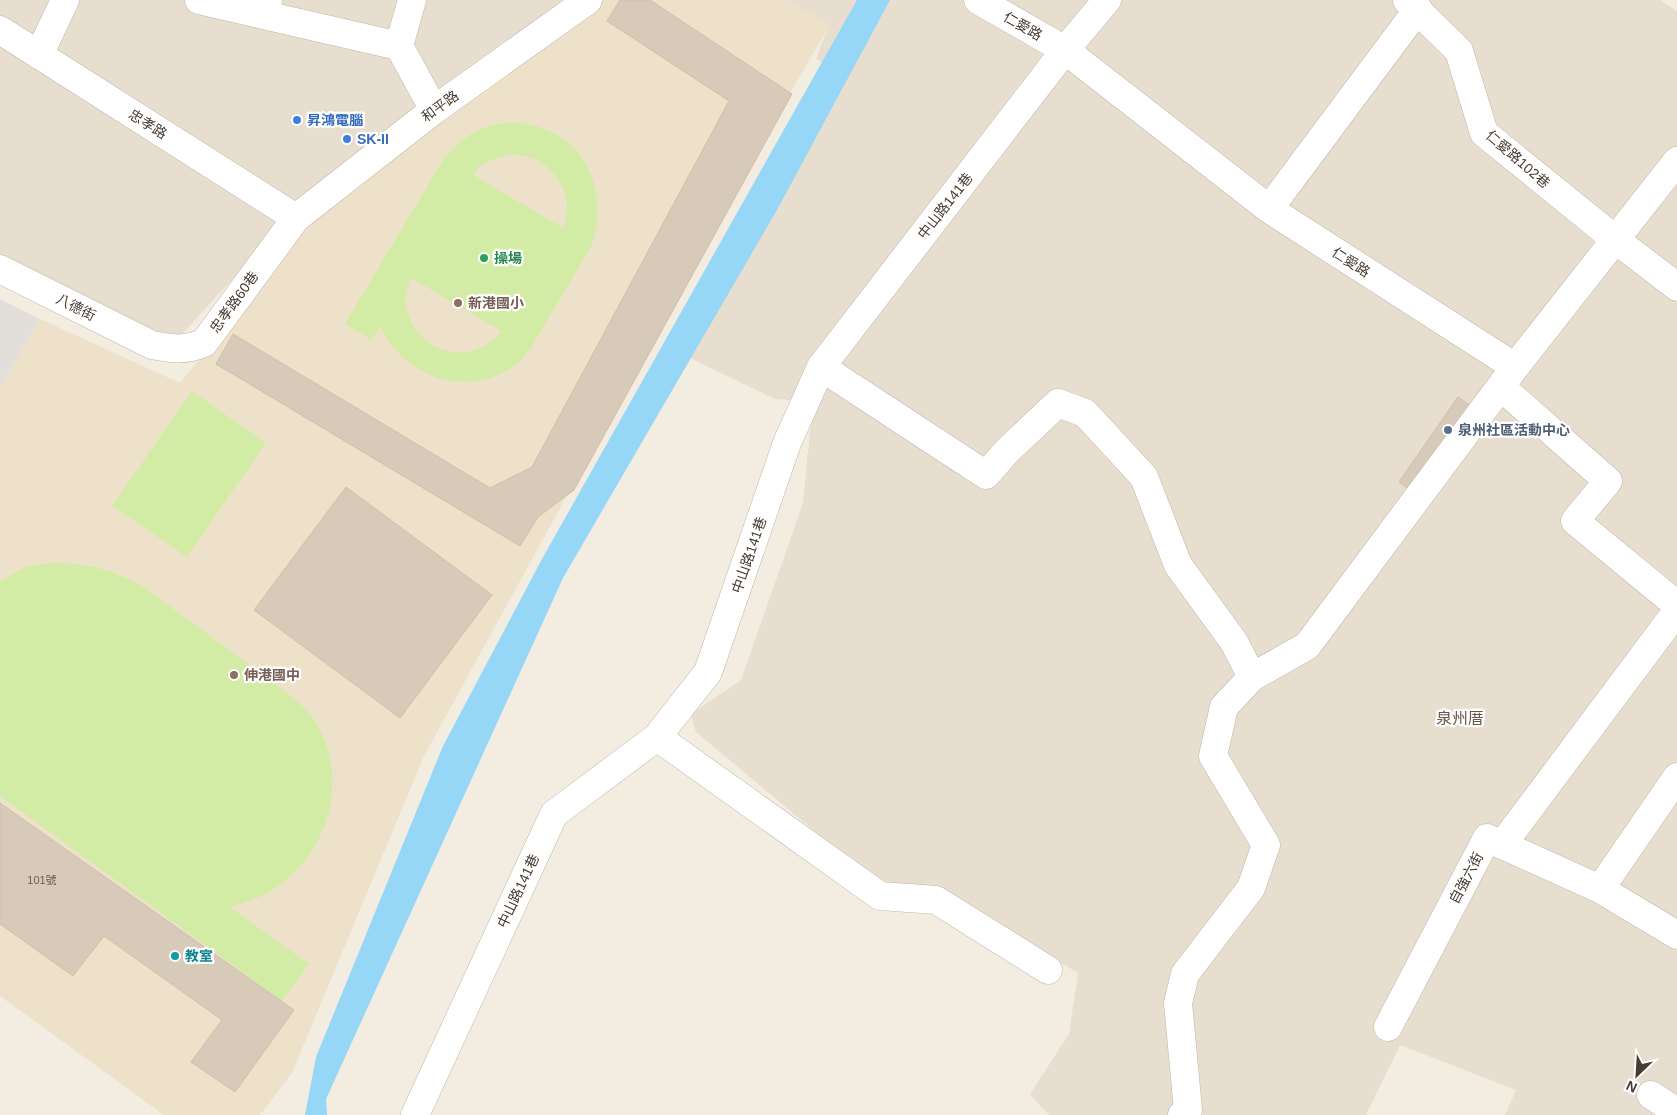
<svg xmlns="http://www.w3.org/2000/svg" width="1677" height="1115" font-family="Arial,'Noto Sans TC',sans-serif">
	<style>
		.residential { fill: #e7decf }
		.education { fill: #eee1ca }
		.green { fill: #d2eca5; fill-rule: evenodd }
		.parking { fill: #e2dfdb }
		.water { fill: #96d7f7 }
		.building { fill: #d8cab9; stroke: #d1bea8 }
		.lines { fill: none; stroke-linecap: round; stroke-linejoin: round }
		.minor-casing { stroke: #c2b6a6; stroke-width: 29 }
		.minor { stroke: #fff; stroke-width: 28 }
		.shop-dot { fill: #3f7fe0; stroke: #fff; stroke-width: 2 }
		.leisure-dot { fill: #2e9e5b; stroke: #fff; stroke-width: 2 }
		.education-dot { fill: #8d6e63; stroke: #fff; stroke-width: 2 }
		.service-dot { fill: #5c6f8a; stroke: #fff; stroke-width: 2 }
		.culture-dot { fill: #0f9aa8; stroke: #fff; stroke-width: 2 }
		.labels { text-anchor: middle; stroke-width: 4.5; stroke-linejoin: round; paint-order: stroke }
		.number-label { font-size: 11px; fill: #6a6054 }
		.street-label { font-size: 14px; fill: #453c32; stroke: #fff }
		.shop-label { font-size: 14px; font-weight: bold; fill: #366cbe; stroke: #fff; text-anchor: start }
		.leisure-label { font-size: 14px; font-weight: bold; fill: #27864d; stroke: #fff; text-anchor: start }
		.education-label { font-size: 14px; font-weight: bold; fill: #785e54; stroke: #fff; text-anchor: start }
		.service-label { font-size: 14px; font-weight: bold; fill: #4e5e75; stroke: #fff; text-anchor: start }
		.culture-label { font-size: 14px; font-weight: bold; fill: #0d838f; stroke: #fff; text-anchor: start }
		.quarter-label { font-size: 16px; fill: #685948; stroke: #fff }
	</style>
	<rect width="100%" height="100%" fill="#f3ece1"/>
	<path class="residential" d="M 0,0 L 565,0 L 247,263 L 173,344 L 0,257 Z
		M 787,0 L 1661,0 L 1677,11 L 1677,1115 L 1505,1115 L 1516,1090 L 1400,1045 L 1366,1115 L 1049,1115 L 1030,1094 L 1069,1034 L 1078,973 L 951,898 L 874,881 L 696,732 L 691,714 L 741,680 L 803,503 L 813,402 L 775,399 L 690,358 L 847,76 L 816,59 L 829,25 Z"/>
	<path class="education" d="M 603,0 L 787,0 L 830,25 L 757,149 L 424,756 L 292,1073 L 260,1115 L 164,1115 L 0,996 L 0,387 L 40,319 L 180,383 L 309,223 Z"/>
	<path class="green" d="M 512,122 C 522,123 532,124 542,128 C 592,145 607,198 592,245 L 531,348 C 524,357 516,366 506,371 C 458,398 403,373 380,327 L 371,340 L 345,324 L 444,158 C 464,135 481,125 512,122 ZM 509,155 C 521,155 532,156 542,163 C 562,177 574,205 563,228 L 473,175 C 481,162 495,158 509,155 ZM 411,278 L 501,331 C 463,382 385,334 411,278 Z
		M 192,391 L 266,443 L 187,557 L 112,506 Z
		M 49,563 C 87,563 107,568 141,585 L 286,692 C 295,700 306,708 313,719 C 353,775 328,859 269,892 C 257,899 244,902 230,907 L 309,964 L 282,1001 L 0,796 L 0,581 L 26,567 Z"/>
	<path class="parking" d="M 0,299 L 40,319 L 0,387 Z"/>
	<path class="water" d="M 857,0 L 890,0 L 777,210 L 563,578 L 326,1099 L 327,1115 L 305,1115 L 316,1057 L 443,746 L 542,559 Z"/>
	<path class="building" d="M 620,0 L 650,0 L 792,94 L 574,490 L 538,517 L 520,546 L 216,364 L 233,334 L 490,488 L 532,467 L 729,101 L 607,21 Z
		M 1458,397 L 1477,410 L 1417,495 L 1399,482 Z
		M 346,487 L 492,595 L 400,718 L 254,610 Z
		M 0,803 L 294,1010 L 235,1092 L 191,1062 L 222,1020 L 104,936 L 73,976 L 0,924 Z"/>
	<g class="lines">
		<defs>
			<path id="minor" d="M 199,0 L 264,15 L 268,0
				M 978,0 L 1065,50 L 1269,209 L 1515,367 L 1677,161
				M 1407,0 L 1459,51 L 1484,133 L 1616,240 L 1677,287
				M 264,15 L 399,46 L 434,110
				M 0,30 L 296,218
				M 399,46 L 412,0
				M 39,55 L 65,0
				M 1269,209 L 1418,9
				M 0,269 L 152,345 C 174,349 182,351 204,343 L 296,218 L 434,110 L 588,0
				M 821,367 L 986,475 L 1008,450 L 1058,403 L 1085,413 L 1144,477 L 1178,565 L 1234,642 L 1252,677
				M 1501,387 L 1608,481 L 1575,521 L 1677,605
				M 657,737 L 880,896 L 936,900 L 1048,970
				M 1502,845 L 1677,611
				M 1600,889 L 1677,777
				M 1388,1027 L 1487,838 L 1600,889 L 1677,935
				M 1651,1095 L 1677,1112
				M 415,1115 L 554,814 L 657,737 L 708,672 L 787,443 L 821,367 L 1065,50 L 1107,0
				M 1182,1115 L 1188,1110 L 1178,1003 L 1185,974 L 1251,888 L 1266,845 L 1213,756 L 1224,707 L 1252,677 L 1307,646 L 1515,367"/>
		</defs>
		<use href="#minor" class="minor-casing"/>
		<use href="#minor" class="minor"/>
	</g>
	<g class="shop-dot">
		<circle cx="297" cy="120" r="5"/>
		<circle cx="347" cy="139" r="5"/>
	</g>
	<circle class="leisure-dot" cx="484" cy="258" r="5"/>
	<g class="education-dot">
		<circle cx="458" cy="303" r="5"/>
		<circle cx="234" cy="675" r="5"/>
	</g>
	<circle class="service-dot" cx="1448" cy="430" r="5"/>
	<circle class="culture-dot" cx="175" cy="956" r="5"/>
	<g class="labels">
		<g class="number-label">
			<text x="42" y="884">101號</text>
		</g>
		<g class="street-label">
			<text transform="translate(1023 26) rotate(30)" y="5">仁愛路</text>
			<text transform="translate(440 106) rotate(-36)" y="5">和平路</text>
			<text transform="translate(148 124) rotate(32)" y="5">忠孝路</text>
			<text transform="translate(1518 159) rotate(41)" y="5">仁愛路102巷</text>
			<text transform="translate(945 206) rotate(-52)" y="5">中山路141巷</text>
			<text transform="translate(1351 262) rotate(33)" y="5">仁愛路</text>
			<text transform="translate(234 302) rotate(-54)" y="5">忠孝路60巷</text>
			<text transform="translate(76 307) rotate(27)" y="5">八德街</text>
			<text transform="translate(749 555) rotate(-71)" y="5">中山路141巷</text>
			<text transform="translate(1466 878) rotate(-62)" y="5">自強六街</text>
			<text transform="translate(518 891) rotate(-65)" y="5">中山路141巷</text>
		</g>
		<g class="shop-label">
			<text x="307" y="125">昇鴻電腦</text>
			<text x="357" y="144">SK-II</text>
		</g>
		<g class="leisure-label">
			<text x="494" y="263">操場</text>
		</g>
		<g class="education-label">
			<text x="468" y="308">新港國小</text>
			<text x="244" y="680">伸港國中</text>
		</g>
		<g class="service-label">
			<text x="1458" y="435">泉州社區活動中心</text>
		</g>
		<g class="culture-label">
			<text x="185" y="961">教室</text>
		</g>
		<g class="quarter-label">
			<text x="1460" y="724">泉州厝</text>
		</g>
	</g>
	<g transform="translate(1637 1075) rotate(205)" stroke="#ffffff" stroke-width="4" paint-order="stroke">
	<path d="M0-4L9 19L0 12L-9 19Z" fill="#453c32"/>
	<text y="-8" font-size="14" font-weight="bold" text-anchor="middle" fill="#453c32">N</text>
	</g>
</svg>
